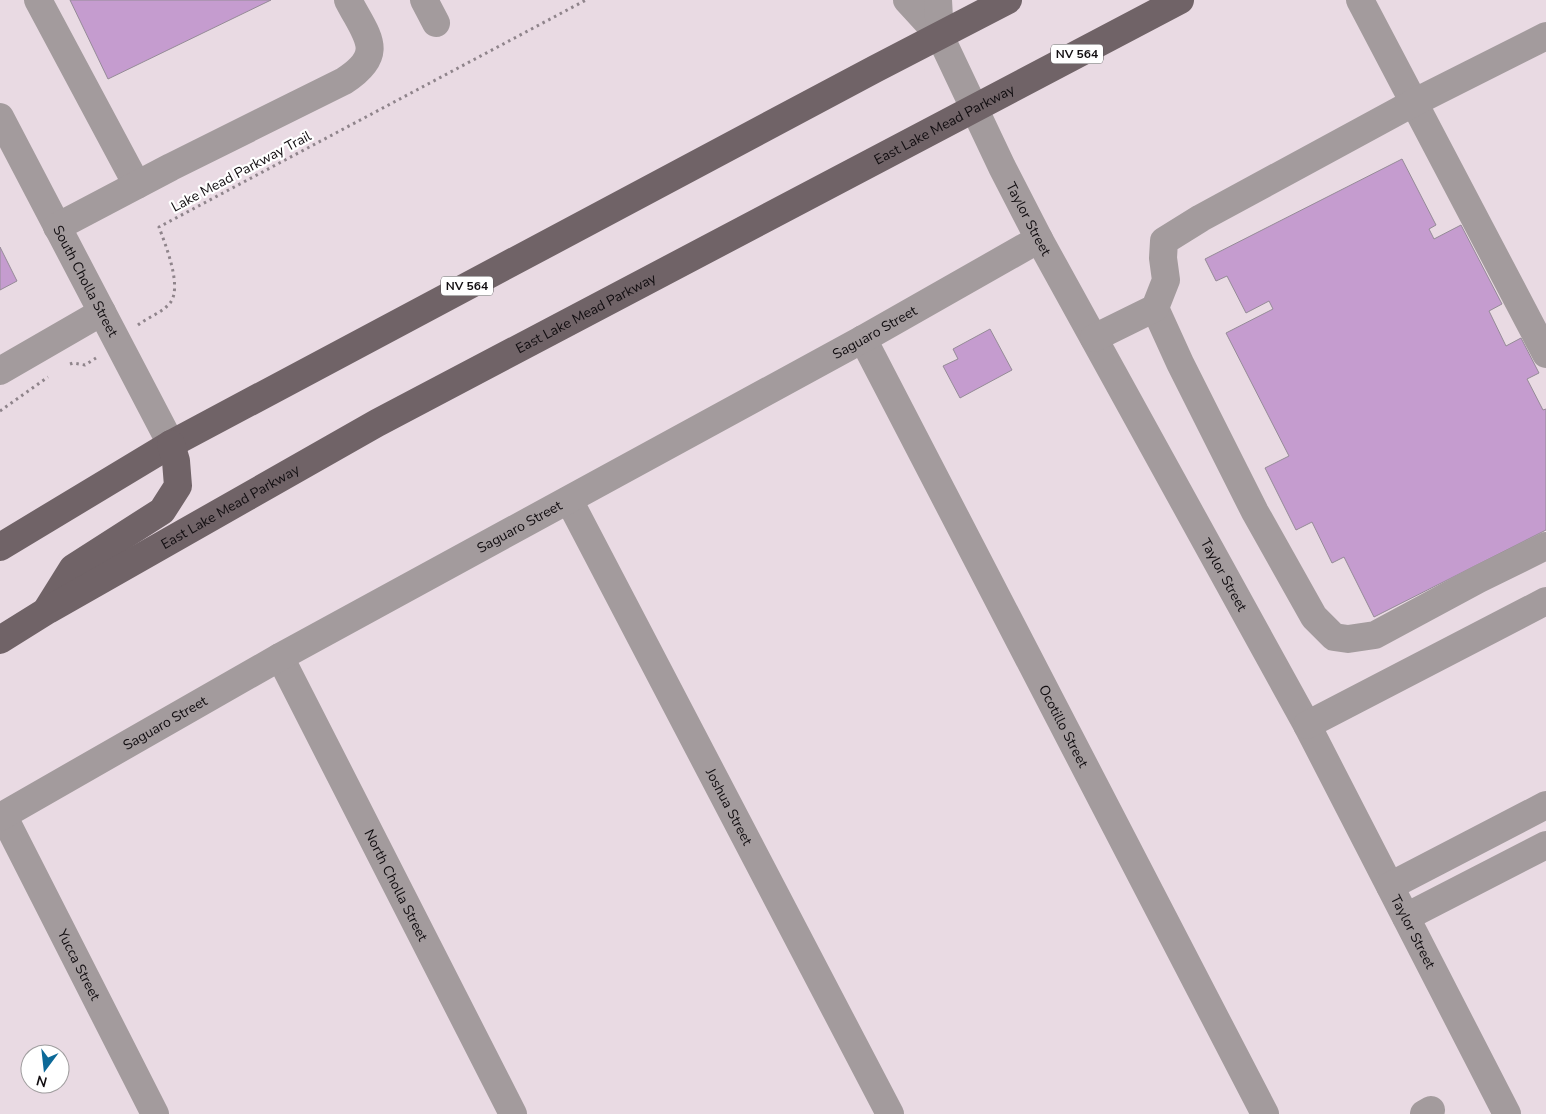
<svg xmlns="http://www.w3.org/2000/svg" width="1546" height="1114" font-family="'Nunito Sans',sans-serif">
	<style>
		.building { fill: #c59ccf; stroke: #958b97 }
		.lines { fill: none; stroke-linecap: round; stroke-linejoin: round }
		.path { stroke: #8f848b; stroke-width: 3; stroke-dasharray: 2.5 4; stroke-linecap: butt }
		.minor { stroke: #a39b9d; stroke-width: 28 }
		.major { stroke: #706367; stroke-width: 28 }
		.labels { text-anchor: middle; stroke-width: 4.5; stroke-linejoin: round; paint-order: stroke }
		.shield { fill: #fff; stroke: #585658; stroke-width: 1 }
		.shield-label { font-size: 12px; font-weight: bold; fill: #110d10 }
		.street-label { font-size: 14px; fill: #110d10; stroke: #fff }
	</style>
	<rect width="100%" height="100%" fill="#e9dae3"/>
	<path class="building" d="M 70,0 L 271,0 L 108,79 Z
		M 1402,159 L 1436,225 L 1429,229 L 1434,239 L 1461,225 L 1502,304 L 1489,311 L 1506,346 L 1521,338 L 1539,373 L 1527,379 L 1543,410 L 1546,409 L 1546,530 L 1374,617 L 1344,557 L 1332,563 L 1312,522 L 1296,530 L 1265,468 L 1289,456 L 1226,333 L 1273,309 L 1269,301 L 1246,313 L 1227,276 L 1216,281 L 1205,259 Z
		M 0,247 L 17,281 L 0,290 Z
		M 990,329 L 1012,370 L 960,398 L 943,366 L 958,359 L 953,349 Z"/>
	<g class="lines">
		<path class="path" d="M 138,325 C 148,317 162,313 170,303 C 183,287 165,244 159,227 L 586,0
			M 70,364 L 73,363 L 85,365 L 96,358
			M 0,411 L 48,377"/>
		<g class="minor">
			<path d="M 38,0 L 137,185"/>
			<path d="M 424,0 L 436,23"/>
			<path id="s1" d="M 907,0 L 940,36 L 1002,167 L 1039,239 L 1307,725 L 1507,1114"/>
			<path d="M 938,0 L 940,36"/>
			<path d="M 1360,0 L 1546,354"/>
			<path id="s2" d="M 0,117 L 171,444"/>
			<path d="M 57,227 L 171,167 L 344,81 C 387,53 367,37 348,0"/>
			<path d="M 1155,308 L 1180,363 L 1255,512 L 1314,617 L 1334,637 L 1348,639 L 1375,635 L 1479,579 L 1546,546"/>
			<path d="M 1094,338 L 1155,308 L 1166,280 L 1163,258 L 1164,241 L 1201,218 L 1413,103 L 1546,36"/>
			<path id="s3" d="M 863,339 L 1265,1114"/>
			<path d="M 0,371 L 102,312"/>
			<path id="s4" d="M 569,500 L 890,1114"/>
			<path id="s5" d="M 280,657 L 513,1114"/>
			<path d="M 1307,725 L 1546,601"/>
			<path id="s6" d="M 3,815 L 155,1114"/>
			<path id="s7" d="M 0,817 L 280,657 L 863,339 L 1039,239"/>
			<path d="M 1390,886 L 1546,805"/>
			<path d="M 1406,917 L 1546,845"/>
			<path d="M 1424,1114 L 1431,1110"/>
		</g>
		<g class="major">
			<path d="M 0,547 L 171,444 L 875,69 L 1008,0"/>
			<path d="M 48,608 L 73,568 L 162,511 L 178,486 L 176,461 L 171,444"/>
			<path id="s8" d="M 0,640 L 48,610 L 377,423 L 1180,0"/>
		</g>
	</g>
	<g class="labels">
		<g class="shield">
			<rect x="1051" y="44.5" width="52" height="19" rx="4"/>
			<rect x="441" y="276.5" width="52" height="19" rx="4"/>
		</g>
		<g class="shield-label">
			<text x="1077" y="58">NV 564</text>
			<text x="467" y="290">NV 564</text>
		</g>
		<g class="street-label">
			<text dy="5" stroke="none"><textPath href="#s8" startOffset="1076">East Lake Mead Parkway</textPath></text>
			<text transform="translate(241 171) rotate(-28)" y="5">Lake Mead Parkway Trail</text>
			<text dy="5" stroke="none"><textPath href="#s1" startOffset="252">Taylor Street</textPath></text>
			<text dy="5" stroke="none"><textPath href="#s2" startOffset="185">South Cholla Street</textPath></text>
			<text dy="5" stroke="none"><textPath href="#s8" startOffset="671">East Lake Mead Parkway</textPath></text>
			<text dy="5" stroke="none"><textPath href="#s7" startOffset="1000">Saguaro Street</textPath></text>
			<text dy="5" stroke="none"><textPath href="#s8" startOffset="266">East Lake Mead Parkway</textPath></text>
			<text dy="5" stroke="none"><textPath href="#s7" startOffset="595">Saguaro Street</textPath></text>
			<text dy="5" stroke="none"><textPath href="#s1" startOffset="658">Taylor Street</textPath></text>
			<text dy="5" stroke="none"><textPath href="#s7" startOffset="190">Saguaro Street</textPath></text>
			<text dy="5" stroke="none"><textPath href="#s3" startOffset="436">Ocotillo Street</textPath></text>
			<text dy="5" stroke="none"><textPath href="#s4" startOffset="346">Joshua Street</textPath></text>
			<text dy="5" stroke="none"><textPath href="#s5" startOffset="256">North Cholla Street</textPath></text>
			<text dy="5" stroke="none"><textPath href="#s1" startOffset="1062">Taylor Street</textPath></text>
			<text dy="5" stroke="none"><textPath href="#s6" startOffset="168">Yucca Street</textPath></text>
		</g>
	</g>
	<g transform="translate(45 1069) rotate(195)"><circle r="24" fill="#ffffff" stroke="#a09e9f"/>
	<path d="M0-4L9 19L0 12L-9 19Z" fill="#0c6998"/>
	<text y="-8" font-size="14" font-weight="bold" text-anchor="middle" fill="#110d10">N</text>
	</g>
</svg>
